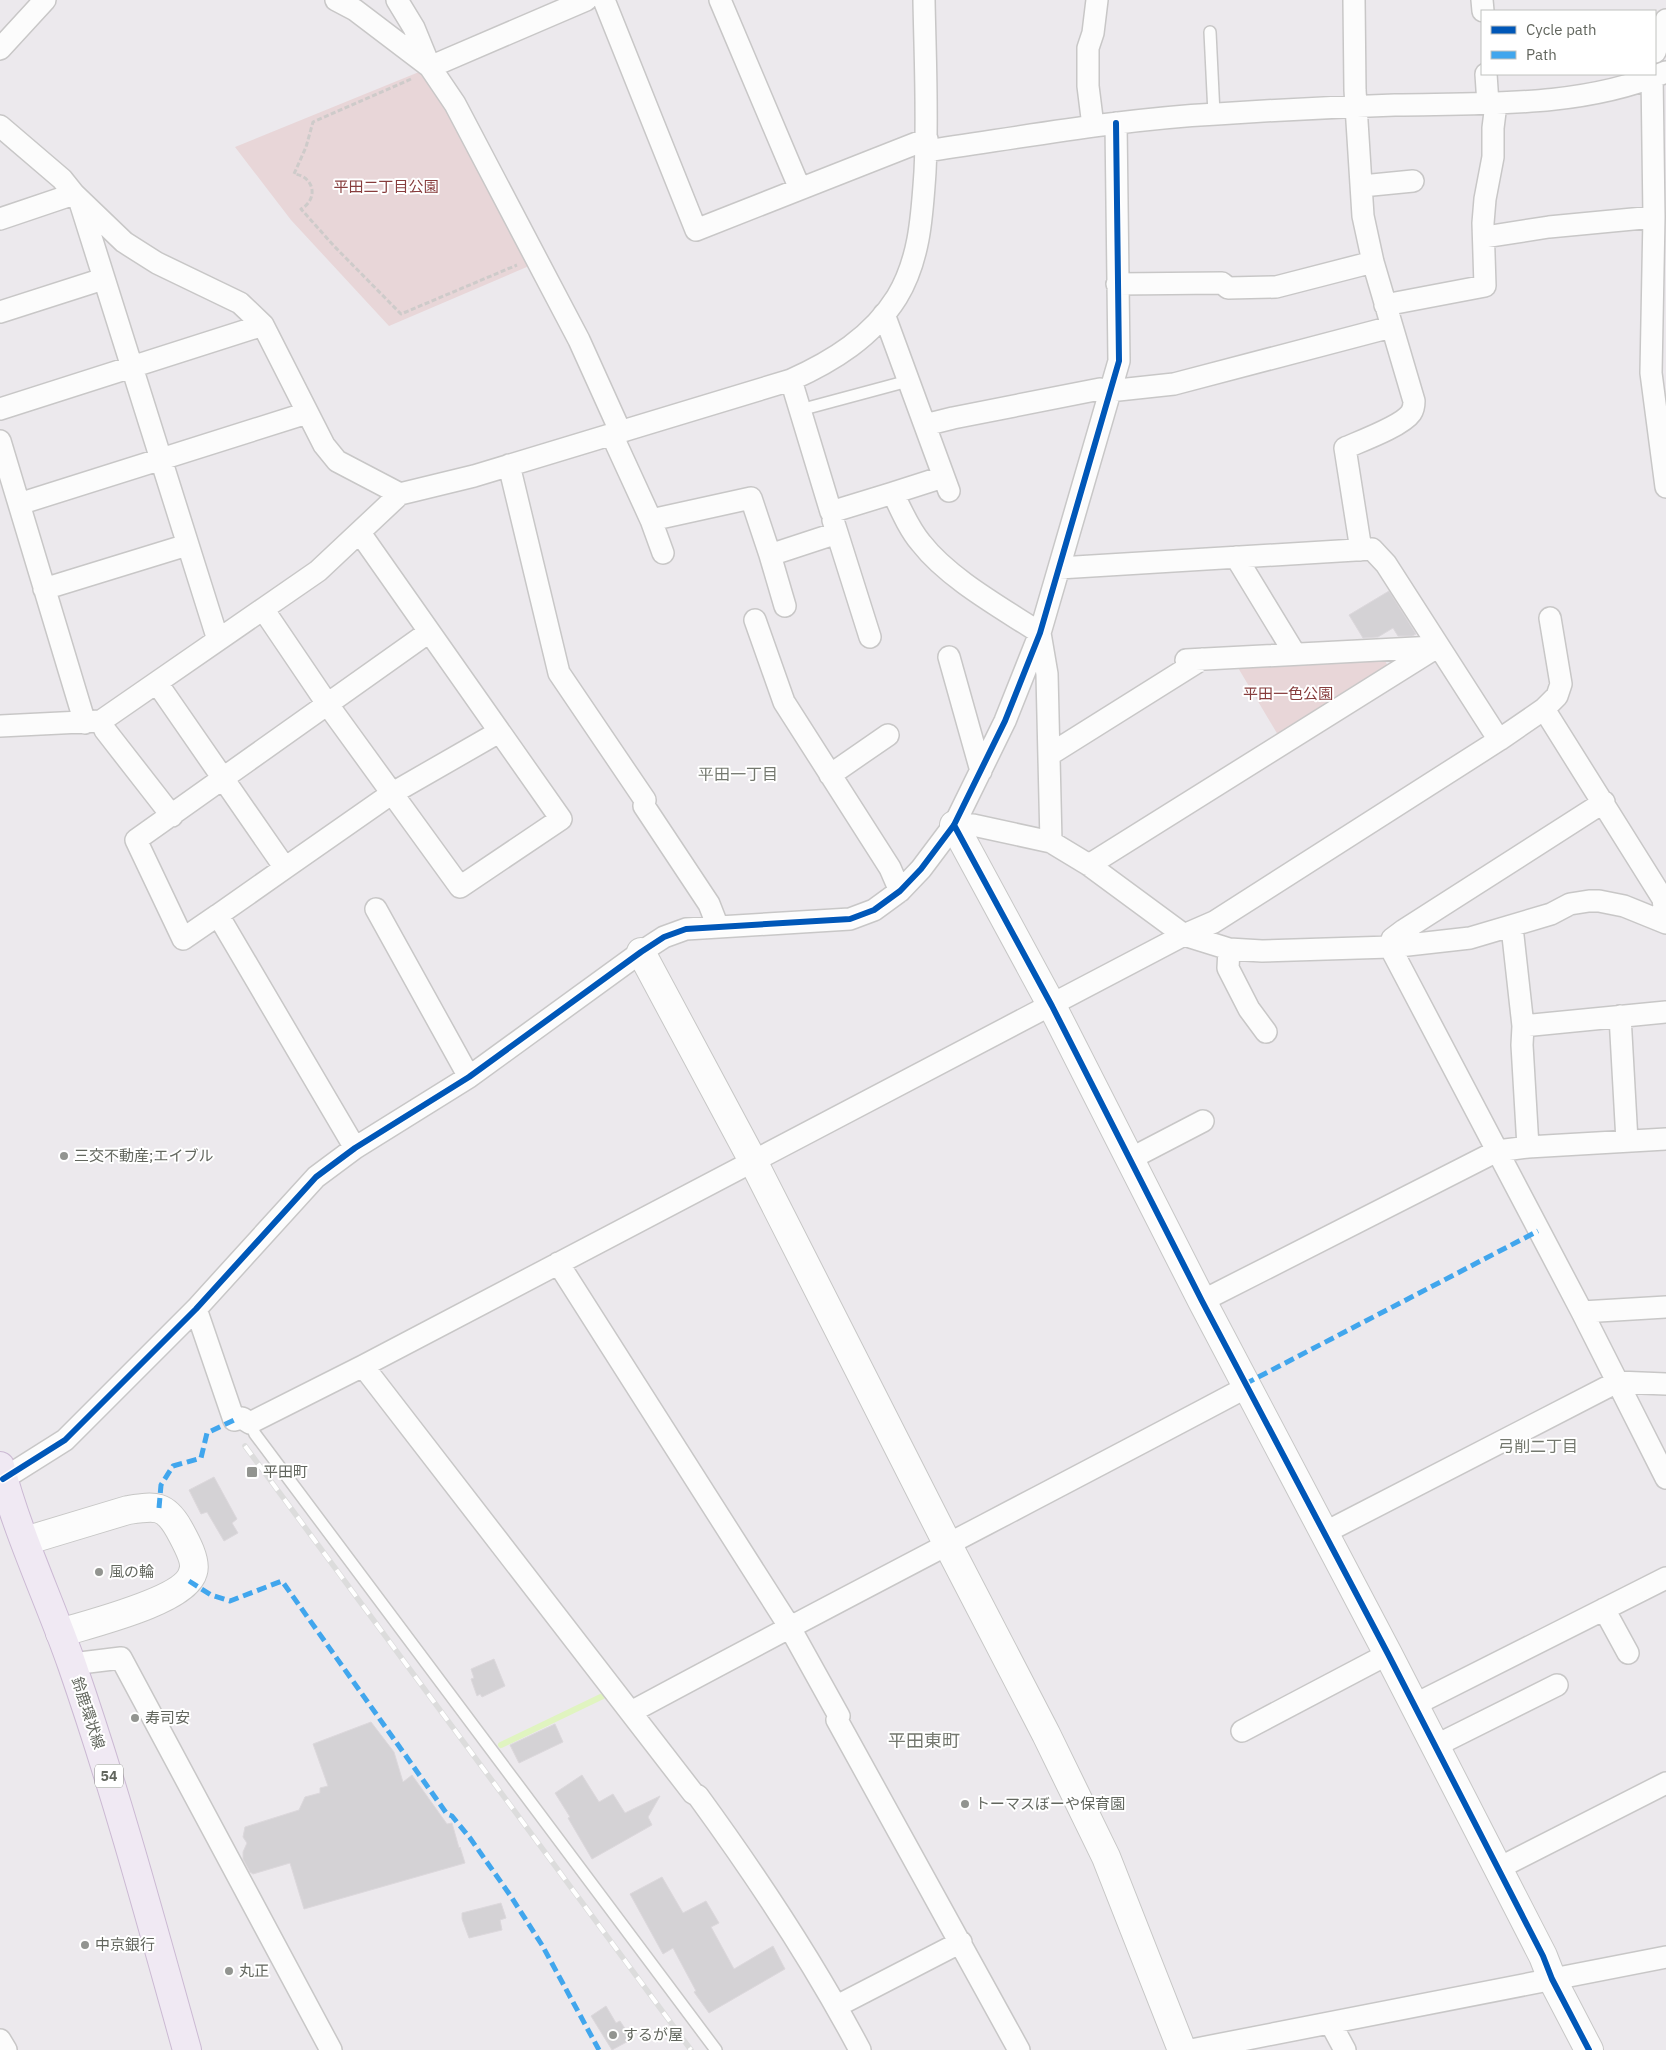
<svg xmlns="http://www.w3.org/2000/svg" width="1666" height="2050" font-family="'IBM Plex Sans','Noto Sans JP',sans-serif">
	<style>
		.green { fill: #e8d6d8 }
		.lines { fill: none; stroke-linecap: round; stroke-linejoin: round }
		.stream { stroke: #e0f4c0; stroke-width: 6 }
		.building { fill: #d4d2d5; stroke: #dcd8dc }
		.lane-casing { stroke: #c8c7c7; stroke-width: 14 }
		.street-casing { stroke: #c8c7c7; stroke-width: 24 }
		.secondary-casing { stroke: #c7c7c6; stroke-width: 30 }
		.primary-casing { stroke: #cbb9d3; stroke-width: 30 }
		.path { stroke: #cecbca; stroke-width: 3; stroke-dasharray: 5 2.5; stroke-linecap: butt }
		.lane { stroke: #fcfcfc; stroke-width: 11 }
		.street { stroke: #fcfcfc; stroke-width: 21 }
		.secondary { stroke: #fcfcfc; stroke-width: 28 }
		.primary { stroke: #f0e9f3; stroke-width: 28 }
		.rail-casing { stroke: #dcdcdc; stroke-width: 5.5 }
		.rail { stroke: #fff; stroke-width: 4; stroke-dasharray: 11; stroke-linecap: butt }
		.quiet { stroke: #41a6ed; stroke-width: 5; stroke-dasharray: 10 5; stroke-linecap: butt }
		.cycleway-casing { stroke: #fff; stroke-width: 9 }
		.cycleway { stroke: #0057b8; stroke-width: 6 }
		.poi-dot { fill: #929490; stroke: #fff; stroke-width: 2 }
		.labels { text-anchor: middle; stroke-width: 4; stroke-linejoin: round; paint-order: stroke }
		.shield { fill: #fff; stroke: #91948e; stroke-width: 1 }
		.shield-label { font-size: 14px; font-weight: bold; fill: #62665e }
		.park-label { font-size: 15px; fill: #873d3d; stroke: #fff }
		.poi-label { font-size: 15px; fill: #62665e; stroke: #fff; text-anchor: start }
		.street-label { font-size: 15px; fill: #62665e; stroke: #fff }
		.neighbourhood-label { font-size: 16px; fill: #74786f; stroke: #fff }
		.quarter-label { font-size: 18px; fill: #74786f; stroke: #fff }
	</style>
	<rect width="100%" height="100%" fill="#ece9ed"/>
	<path class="green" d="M 419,72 L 439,95 L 529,266 L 389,326 L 291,220 L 235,147 Z
		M 1384,659 L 1389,668 L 1278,735 L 1237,666 Z"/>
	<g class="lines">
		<path class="stream" d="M 501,1745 L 607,1694"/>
	</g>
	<path class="building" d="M 1389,591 L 1416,634 L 1412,636 L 1398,636 L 1393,628 L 1378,637 L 1363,638 L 1349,615 Z
		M 214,1477 L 237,1519 L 232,1523 L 238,1533 L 224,1541 L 207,1512 L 201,1514 L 189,1490 Z
		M 494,1659 L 505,1686 L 482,1697 L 480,1694 L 477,1696 L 471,1679 L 474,1678 L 471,1669 Z
		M 371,1722 L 394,1752 L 403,1782 L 412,1775 L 447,1824 L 452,1823 L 459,1848 L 460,1847 L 465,1863 L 304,1909 L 290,1863 L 253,1874 L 250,1872 L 243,1859 L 243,1852 L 247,1843 L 243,1837 L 245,1827 L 299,1810 L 305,1797 L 320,1793 L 320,1788 L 328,1786 L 313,1744 Z
		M 555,1724 L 563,1742 L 519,1763 L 510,1745 Z
		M 582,1775 L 599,1802 L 613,1794 L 625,1813 L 660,1796 L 648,1817 L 652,1825 L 592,1859 L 568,1818 L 570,1817 L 555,1793 Z
		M 662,1877 L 683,1913 L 706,1901 L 719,1923 L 711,1927 L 734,1969 L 773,1946 L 785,1969 L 709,2013 L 694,1992 L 696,1991 L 673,1948 L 663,1954 L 630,1894 Z
		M 501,1903 L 506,1918 L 500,1920 L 502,1930 L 469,1938 L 462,1919 L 462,1913 Z
		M 606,2006 L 616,2023 L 620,2021 L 632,2039 L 612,2050 L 591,2016 Z"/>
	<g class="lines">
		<defs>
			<path id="lane" d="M 1210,32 L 1214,114
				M 800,410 L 908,381
				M 250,1423 L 255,1434 L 716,2050"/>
			<path id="street" d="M 336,0 L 355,10 L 430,67
				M 397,0 L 414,28 L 430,67 L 455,104 L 579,340 L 621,433
				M 604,0 L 696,230 L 800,189 L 720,0
				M 1354,0 L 1355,90 L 1363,216 L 1373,262 L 1414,401 C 1414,405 1413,410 1411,413 C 1402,426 1361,441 1345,448 L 1361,550
				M 1482,0 L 1483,11
				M 0,49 L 45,0
				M 1655,52 L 1666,20
				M 430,67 L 586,0
				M 1486,74 L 1488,104
				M 1652,74 L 1654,217 L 1651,373 L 1666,487
				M 0,126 L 62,179 L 74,194 L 124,242 L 157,263 L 240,303 L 263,325 L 324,445 L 337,461 L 400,494
				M 1093,126 L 1088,86 L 1088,48 L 1093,33 L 1097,0
				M 926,151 C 1023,137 1120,119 1217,114 C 1276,110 1335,107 1395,105 C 1485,103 1581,108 1666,72
				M 1362,186 L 1413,181
				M 800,189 L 927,139
				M 79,199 L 218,640
				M 0,219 L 74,194
				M 1485,237 L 1549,227 L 1654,217
				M 1117,284 L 1222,283 L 1228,288 L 1276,287 L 1373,262
				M 1385,305 L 1485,286 L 1483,223 L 1485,199 L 1493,157 L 1493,128 L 1496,104
				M 0,312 L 103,279
				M 884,314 L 949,491
				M 791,380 L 831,512 L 893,493 C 901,510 909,529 921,543 C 949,579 1002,608 1040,633 L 1047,674 L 1051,842
				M 0,409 L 263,325
				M 925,425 L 953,418 L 1100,389 L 1109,391 L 1174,384 L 1391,327
				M 612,435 L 651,520 L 751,498 L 770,555 L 837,533
				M 0,441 L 85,723
				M 509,465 L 559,673 L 645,800 L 644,806 L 709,904 L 718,927
				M 893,493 L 943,477
				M 19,504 L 307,413
				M 651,520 L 663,553
				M 833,520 L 870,637
				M 770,555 L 785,606
				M 1236,557 L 1295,654
				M 1059,568 L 1372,549 L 1386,564 L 1499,740 L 1544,709 L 1663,899 L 1664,907 L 1660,920
				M 44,589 L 187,545
				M 263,609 L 328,705 L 460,887 L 561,819 L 360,533
				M 755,620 L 784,702 L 890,868 L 900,891
				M 949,657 L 981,771
				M 1186,660 L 1435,647
				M 157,683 L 285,868 L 218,915 L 355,1148
				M 1544,709 L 1557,696 L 1561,684 L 1550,618
				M 101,721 L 105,730 L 172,816
				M 0,726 L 101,721 L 318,571 L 400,494 L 474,476 L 791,380 C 833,361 872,337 897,297 C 920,259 922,215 925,172 C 928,114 925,57 924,0
				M 1049,755 L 1202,659
				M 830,775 L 888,735
				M 1604,802 L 1404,930 L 1392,939 L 1390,947 L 1582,1312 L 1666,1478
				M 954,825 L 973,825 L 1051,842 L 1089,865 L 1184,935 L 1229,949 L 1262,951 L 1390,947 L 1470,938 L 1551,914 L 1570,904 L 1589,901 L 1599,901 L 1624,906 L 1666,923
				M 1089,865 L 1437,647
				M 285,868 L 391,794 L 499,732
				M 376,909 L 469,1077
				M 218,915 L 183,939 L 136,840 L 429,632
				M 1512,927 L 1523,1026 L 1522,1045 L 1528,1147
				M 1229,949 L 1228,968 L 1249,1009 L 1266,1032
				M 1620,1016 L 1627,1141
				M 1523,1026 L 1666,1012
				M 1130,1159 L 1203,1121
				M 558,1263 L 789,1626 L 839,1716 L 837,1720 L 1019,2050
				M 1202,1301 L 1497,1151 L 1528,1147 L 1666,1139
				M 196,1309 L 234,1420 L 242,1418 L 250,1423 L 363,1366 L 1184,935 L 1214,922 L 1499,740
				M 1582,1312 L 1666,1307
				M 363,1366 L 693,1793 L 698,1796 C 757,1877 813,1961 860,2050
				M 3,1479 L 65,1440 L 196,1309 L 316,1177 L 355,1148 L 469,1077 L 641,952 L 664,937 L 686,929 L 850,919 L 874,910 L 900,891 L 921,869 L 954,825 L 1005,721 L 1040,633 L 1119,361 L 1116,123
				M 1324,1533 L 1617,1382 L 1666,1384
				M 1604,1609 L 1628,1653
				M 72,1664 L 121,1658 L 331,2050
				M 1414,1705 L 1666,1578
				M 631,1712 C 835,1602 1042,1496 1247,1387
				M 1242,1731 L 1388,1654
				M 1435,1746 L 1557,1685
				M 1499,1868 L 1666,1783
				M 837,2006 L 961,1942
				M 1331,2024 L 1345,2050
				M 0,2040 L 6,2050
				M 1191,2050 L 1666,1957"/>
			<path id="secondary" d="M 954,825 L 1052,1006 L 1202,1301 L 1388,1654 L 1543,1956 L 1552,1979 L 1589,2050
				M 641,952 L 753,1161 L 948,1545 L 1046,1734 L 1106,1857 L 1182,2050
				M 25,1541 L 128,1510 C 155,1506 165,1504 179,1529 C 185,1540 197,1561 193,1572 C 186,1601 88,1624 60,1633"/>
			<path id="primary" d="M 0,1466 C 18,1535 49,1599 72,1665 C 116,1792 151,1921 187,2050"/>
		</defs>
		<use href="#lane" class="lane-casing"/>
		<use href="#street" class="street-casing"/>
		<use href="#secondary" class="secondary-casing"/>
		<use href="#primary" class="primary-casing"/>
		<path class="path" d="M 411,79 L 313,122 L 306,147 L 294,174 C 314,176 319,199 301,209 L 334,246 L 401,314 L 517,265"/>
		<use href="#lane" class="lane"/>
		<use href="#street" class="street"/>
		<use href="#secondary" class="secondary"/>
		<use href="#primary" class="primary"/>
		<defs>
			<path id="rail" d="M 245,1446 L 691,2050"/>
		</defs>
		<use href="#rail" class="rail-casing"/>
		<use href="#rail" class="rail"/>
		<path class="quiet" d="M 1245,1384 L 1538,1231
			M 159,1508 L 161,1485 L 173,1466 L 201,1458 L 207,1433 L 234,1420
			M 189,1581 L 211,1595 L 230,1601 L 282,1581 L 447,1814 L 452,1816 L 470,1838 L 510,1895 L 542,1945 L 599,2050"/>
		<defs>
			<path id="cycleway" d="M 954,825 L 1052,1006 L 1202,1301 L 1388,1654 L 1543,1956 L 1552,1979 L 1589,2050
				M 3,1479 L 65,1440 L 196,1309 L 316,1177 L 355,1148 L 469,1077 L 641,952 L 664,937 L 686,929 L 850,919 L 874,910 L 900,891 L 921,869 L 954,825 L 1005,721 L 1040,633 L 1119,361 L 1116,123"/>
		</defs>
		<use href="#cycleway" class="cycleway-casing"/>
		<use href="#cycleway" class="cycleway"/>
	</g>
	<g class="poi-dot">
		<circle cx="64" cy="1156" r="5"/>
		<rect x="246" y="1466" width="12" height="12" rx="2.5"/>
		<circle cx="99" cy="1572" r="5"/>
		<circle cx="135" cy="1718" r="5"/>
		<circle cx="965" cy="1804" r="5"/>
		<circle cx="85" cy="1945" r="5"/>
		<circle cx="229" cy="1971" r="5"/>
		<circle cx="613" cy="2035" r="5"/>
	</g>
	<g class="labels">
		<rect class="shield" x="95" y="1764.5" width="28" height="23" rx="4"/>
		<g class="shield-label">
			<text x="109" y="1781">54</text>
		</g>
		<g class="park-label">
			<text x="386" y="192">平田二丁目公園</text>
			<text x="1288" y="699">平田一色公園</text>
		</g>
		<g class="poi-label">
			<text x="74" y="1161">三交不動産;エイブル</text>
			<text x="263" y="1477">平田町</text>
			<text x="109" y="1577">風の輪</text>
			<text x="145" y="1723">寿司安</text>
			<text x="975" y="1809">トーマスぼーや保育園</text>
			<text x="95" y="1950">中京銀行</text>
			<text x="239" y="1976">丸正</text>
			<text x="623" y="2040">するが屋</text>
		</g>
		<g class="street-label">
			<text transform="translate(88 1713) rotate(72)" y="5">鈴鹿環状線</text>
		</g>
		<g class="neighbourhood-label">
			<text x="738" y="780">平田一丁目</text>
			<text x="1538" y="1452">弓削二丁目</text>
		</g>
		<g class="quarter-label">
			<text x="924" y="1747">平田東町</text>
		</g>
	</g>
	<rect x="1481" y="10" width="175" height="65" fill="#ffffff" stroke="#c0c2bf"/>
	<rect x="1491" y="26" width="25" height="8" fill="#0057b8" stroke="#c0c2bf"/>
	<text x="1526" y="35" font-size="15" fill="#62665e">Cycle path</text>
	<rect x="1491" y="51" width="25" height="8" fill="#41a6ed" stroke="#c0c2bf"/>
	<text x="1526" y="60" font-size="15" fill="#62665e">Path</text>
</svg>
